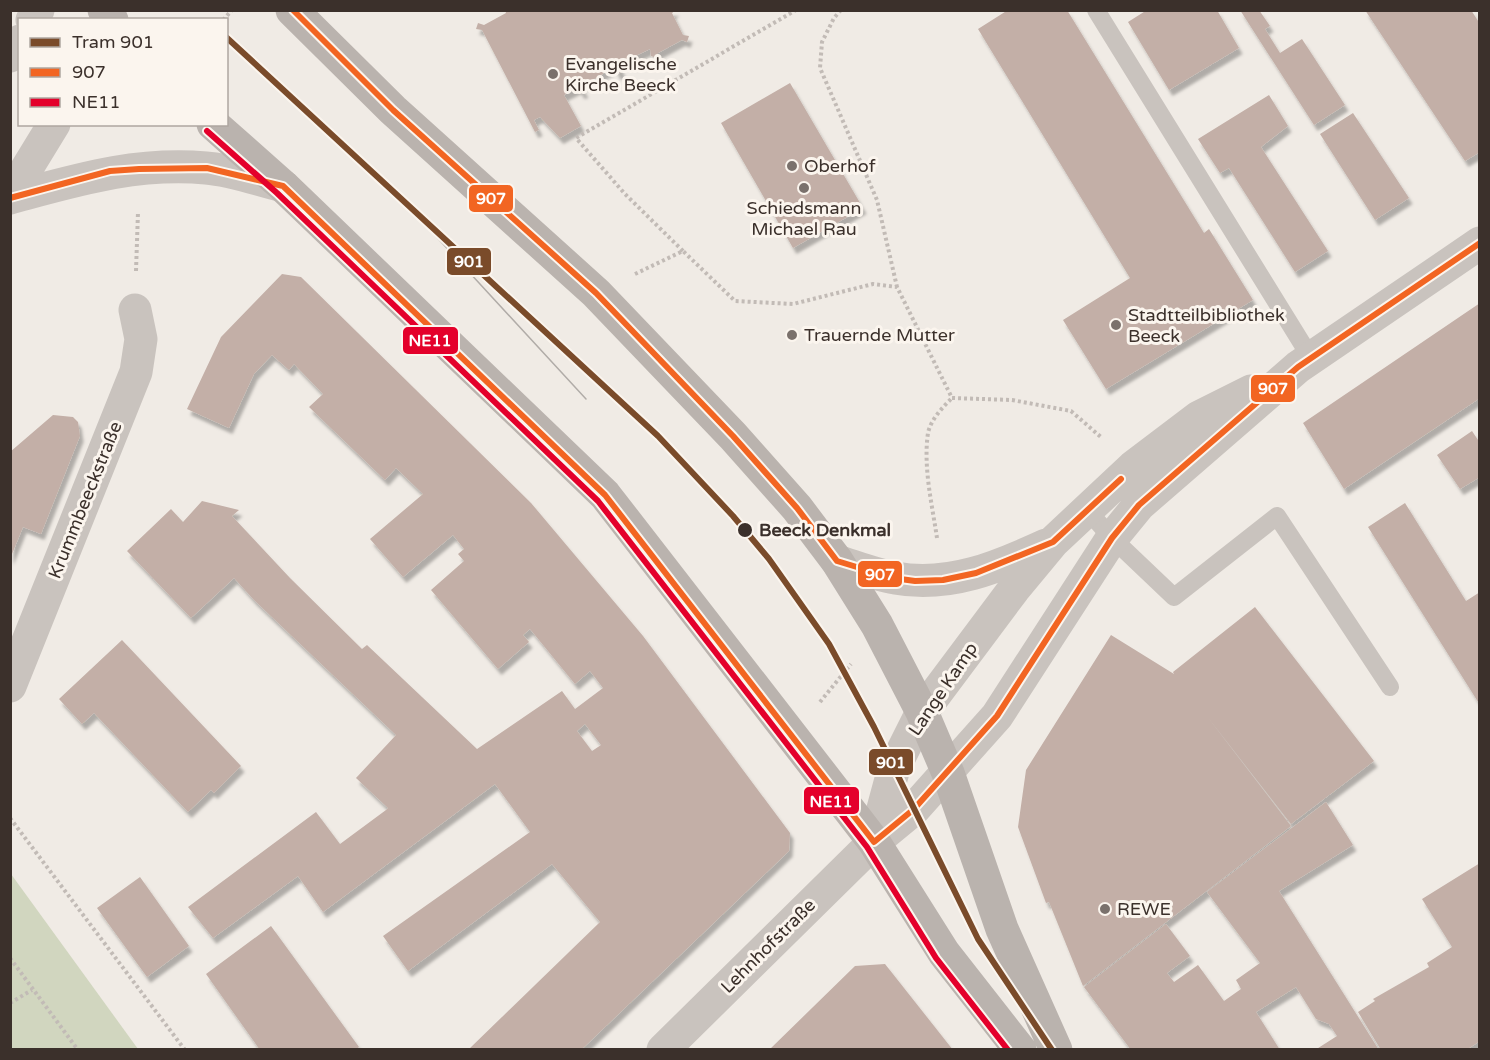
<svg xmlns="http://www.w3.org/2000/svg" width="1490" height="1060" font-family="'Varela Round',sans-serif">
	<style>
		.green { fill: #d1d6bf }
		.building { fill: #c3afa7; fill-rule: evenodd; filter: url(#shadow) }
		.lines { fill: none; stroke-linecap: round; stroke-linejoin: round }
		.path { stroke: #c2bbb6; stroke-width: 4; stroke-dasharray: 3 3; stroke-linecap: butt }
		.service { stroke: #c9c3be; stroke-width: 18 }
		.minor { stroke: #c9c3be; stroke-width: 33 }
		.tertiary { stroke: #c9c3be; stroke-width: 33 }
		.secondary { stroke: #bab3ae; stroke-width: 33 }
		.tram { stroke: #b1aca8; stroke-width: 1.5 }
		.bus-1-casing { stroke: #fbf5ee; stroke-width: 10 }
		.bus-2-casing { stroke: #fbf5ee; stroke-width: 10 }
		.bus-1 { stroke: #f26522; stroke-width: 6 }
		.bus-2 { stroke: #e4002b; stroke-width: 6 }
		.tram-1-casing { stroke: #fbf5ee; stroke-width: 10 }
		.tram-1 { stroke: #7a4b2a; stroke-width: 6 }
		.poi-dot { fill: #7a716c; stroke: #fbf5ee; stroke-width: 2 }
		.stop-dot { fill: #3b302b; stroke: #fbf5ee; stroke-width: 2 }
		.labels { text-anchor: middle; stroke-width: 6; stroke-linejoin: round; paint-order: stroke }
		.poi-label { font-size: 18px; fill: #3b302b; stroke: #fbf5ee; text-anchor: start }
		.street-label { font-size: 18px; fill: #3b302b; stroke: #fbf5ee }
		.stop-label { font-size: 18px; font-weight: bold; fill: #3b302b; stroke: #fbf5ee; text-anchor: start }
		.line-badge { stroke: #fbf5ee; stroke-width: 2 }
		.badge-label { font-size: 16px; text-anchor: middle; font-weight: bold; fill: #fff }
	</style>
	<defs>
		<filter id="shadow"><feDropShadow dx="3.5" dy="6" stdDeviation="1.5" flood-color="#0004"/></filter>
	</defs>
	<rect width="100%" height="100%" fill="#f0ebe5"/>
	<path class="green" d="M 10,874 L 11,874 L 138,1049 L 11,1049 Z"/>
	<path class="building" d="M 505,10 L 676,10 L 672,13 L 683,35 L 689,36 L 687,42 L 682,40 L 658,53 L 657,58 L 651,56 L 650,49 L 633,57 L 637,64 L 633,65 L 630,59 L 619,65 L 622,72 L 617,74 L 614,67 L 601,75 L 604,81 L 600,84 L 596,78 L 581,86 L 585,92 L 581,93 L 578,88 L 564,95 L 581,126 L 560,138 L 540,117 L 534,120 L 539,130 L 535,132 L 482,30 L 476,29 L 478,23 L 484,25 L 506,13 Z
		M 1008,10 L 1067,10 L 1204,233 L 1209,229 L 1253,300 L 1106,389 L 1063,320 L 1130,278 L 978,29 Z
		M 1147,10 L 1217,10 L 1239,48 L 1169,90 L 1128,22 Z
		M 1240,10 L 1259,10 L 1270,26 L 1265,29 L 1280,53 L 1302,39 L 1345,105 L 1314,125 Z
		M 1365,10 L 1471,10 L 1480,24 L 1480,152 L 1465,161 Z
		M 790,83 L 863,208 L 793,248 L 721,123 Z
		M 1269,95 L 1288,126 L 1261,147 L 1328,251 L 1295,272 L 1229,168 L 1220,173 L 1198,139 Z
		M 1353,113 L 1409,198 L 1375,220 L 1320,134 Z
		M 282,274 L 301,277 L 531,503 L 643,636 L 790,833 L 789,851 L 581,1050 L 468,1050 L 600,922 L 552,864 L 408,971 L 383,936 L 530,832 L 495,784 L 323,912 L 298,876 L 213,938 L 188,907 L 316,812 L 340,844 L 386,810 L 388,808 L 356,778 L 396,735 L 254,600 L 234,578 L 191,618 L 127,551 L 171,509 L 183,522 L 202,501 L 239,510 L 232,516 L 290,578 L 362,649 L 367,645 L 477,749 L 562,691 L 575,709 L 603,688 L 590,671 L 575,684 L 530,629 L 523,635 L 529,642 L 498,669 L 431,590 L 464,561 L 458,554 L 464,549 L 453,535 L 403,577 L 370,539 L 423,494 L 396,468 L 385,480 L 309,407 L 323,394 L 294,364 L 289,370 L 272,355 L 254,374 L 229,428 L 187,409 L 221,337 ZM 585,724 L 601,745 L 592,751 L 577,731 Z
		M 1480,303 L 1480,398 L 1344,489 L 1303,423 Z
		M 53,415 L 73,417 L 78,422 L 80,436 L 41,534 L 23,527 L 10,559 L 10,452 Z
		M 1472,431 L 1480,443 L 1480,477 L 1460,489 L 1437,455 Z
		M 1405,503 L 1466,601 L 1480,592 L 1480,705 L 1368,527 Z
		M 1255,607 L 1374,761 L 1291,824 L 1206,715 L 1291,826 L 1083,986 L 1049,902 L 1046,903 L 1018,827 L 1026,770 L 1111,635 L 1174,674 L 1173,672 Z
		M 122,640 L 241,766 L 214,793 L 211,790 L 188,812 L 94,713 L 82,724 L 59,699 Z
		M 1326,802 L 1353,845 L 1279,891 L 1379,1050 L 1315,1050 L 1337,1036 L 1329,1024 L 1316,1019 L 1296,987 L 1256,1012 L 1280,1050 L 1131,1050 L 1084,987 L 1166,924 L 1190,956 L 1167,973 L 1174,982 L 1198,965 L 1224,1001 L 1241,989 L 1236,980 L 1260,963 L 1207,892 Z
		M 1480,863 L 1480,1041 L 1466,1050 L 1381,1050 L 1358,1012 L 1375,1001 L 1373,999 L 1429,967 L 1427,963 L 1452,947 L 1422,899 Z
		M 140,877 L 189,946 L 147,977 L 97,908 Z
		M 271,926 L 359,1047 L 355,1050 L 260,1050 L 206,974 Z
		M 885,964 L 953,1050 L 769,1050 L 855,966 Z"/>
	<g class="lines">
		<path class="path" d="M 841,10 L 834,18 L 822,42 L 820,68 L 877,200 L 897,287
			M 223,20 L 232,10
			M 683,251 L 625,194 L 576,138 L 796,10
			M 136,271 L 138,212
			M 635,274 L 683,251 L 735,301 L 793,304 L 873,284 L 897,287 L 952,398 L 1012,400 L 1071,411 L 1102,438
			M 937,538 C 932,504 923,467 928,433 C 931,419 943,407 952,398
			M 820,702 L 851,664
			M 10,818 L 185,1050
			M 10,958 L 78,1050
			M 10,1003 L 32,990"/>
		<path class="service" d="M 1096,10 L 1311,358
			M 1088,511 L 1112,538 L 1174,597 L 1277,516 L 1390,687"/>
		<path class="minor" d="M 10,686 L 136,372 L 141,339 L 135,310
			M 663,1050 L 874,842"/>
		<path class="tertiary" d="M 32,20 L 38,10
			M 10,56 L 20,41
			M 10,196 L 54,124
			M 10,198 C 77,180 135,162 206,168 C 232,170 258,180 283,186
			M 837,561 C 856,567 875,575 895,578 C 949,588 998,567 1046,545
			M 874,842 L 914,809 L 997,716 L 1112,538 L 1139,505 L 1298,367 L 1480,243
			M 874,842 L 894,768 L 922,712 L 1014,589 L 1053,542 L 1133,467 L 1199,417 L 1251,391"/>
		<path class="secondary" d="M 104,10 L 112,20
			M 292,10 L 393,110 L 596,293 L 733,436 L 797,508 L 837,561 L 877,625 L 922,712 L 948,773 L 1002,929 L 1056,1050
			M 213,124 L 283,186 L 605,495 L 874,842 L 944,953 L 1020,1050"/>
		<path class="tram" d="M 421,220 L 586,399"/>
		<defs>
			<path id="bus-1" d="M 293,10 L 393,110 L 596,293 L 733,436 L 797,508 L 837,561 L 893,578 L 915,581 L 943,580 L 976,573 L 1053,542 L 1121,479
				M 10,198 L 110,171 L 139,169 L 207,168 L 283,186 L 605,495 L 874,842 L 914,809 L 997,716 L 1112,538 L 1139,505 L 1298,367 L 1480,243"/>
			<path id="bus-2" d="M 207,131 L 277,193 L 598,501 L 867,847 L 936,958 L 1008,1050"/>
		</defs>
		<use href="#bus-1" class="bus-1-casing"/>
		<use href="#bus-2" class="bus-2-casing"/>
		<use href="#bus-1" class="bus-1"/>
		<use href="#bus-2" class="bus-2"/>
		<defs>
			<path id="tram-1" d="M 226,37 L 658,436 L 733,516 L 769,559 L 829,644 L 874,727 L 978,939 L 1052,1050"/>
		</defs>
		<use href="#tram-1" class="tram-1-casing"/>
		<use href="#tram-1" class="tram-1"/>
	</g>
	<g class="poi-dot">
		<circle cx="553" cy="74" r="6"/>
		<circle cx="792" cy="166" r="6"/>
		<circle cx="804" cy="188" r="6"/>
		<circle cx="1116" cy="325" r="6"/>
		<circle cx="792" cy="335" r="6"/>
		<circle cx="1105" cy="909" r="6"/>
	</g>
	<circle class="stop-dot" cx="745" cy="530" r="8"/>
	<g class="labels">
		<g class="poi-label">
			<text x="565" y="70">Evangelische<tspan x="565" dy="21">Kirche Beeck</tspan></text>
			<text x="804" y="172">Oberhof</text>
			<text x="804" y="214" text-anchor="middle">Schiedsmann<tspan x="804" dy="21">Michael Rau</tspan></text>
			<text x="1128" y="321">Stadtteilbibliothek<tspan x="1128" dy="21">Beeck</tspan></text>
			<text x="804" y="341">Trauernde Mutter</text>
			<text x="1117" y="915">REWE</text>
		</g>
		<g class="street-label">
			<text transform="translate(85 500) rotate(-68)" y="6">Krummbeeckstraße</text>
			<text transform="translate(943 689) rotate(-56)" y="6">Lange Kamp</text>
			<text transform="translate(768 946) rotate(-45)" y="6">Lehnhofstraße</text>
		</g>
		<g class="stop-label">
			<text x="759" y="536">Beeck Denkmal</text>
		</g>
	</g>
	<g class="line-badge">
		<rect x="468" y="184" width="46" height="29" rx="6" fill="#f26522"/>
		<rect x="446" y="247" width="46" height="29" rx="6" fill="#7a4b2a"/>
		<rect x="402" y="326" width="57" height="29" rx="6" fill="#e4002b"/>
		<rect x="1250" y="374" width="46" height="29" rx="6" fill="#f26522"/>
		<rect x="857" y="560" width="46" height="28" rx="6" fill="#f26522"/>
		<rect x="868" y="748" width="46" height="28" rx="6" fill="#7a4b2a"/>
		<rect x="803" y="786" width="57" height="29" rx="6" fill="#e4002b"/>
	</g>
	<g class="badge-label">
		<text x="491" y="204">907</text>
		<text x="469" y="267">901</text>
		<text x="430" y="346">NE11</text>
		<text x="1273" y="394">907</text>
		<text x="880" y="580">907</text>
		<text x="891" y="768">901</text>
		<text x="831" y="807">NE11</text>
	</g>
	<rect width="1490" height="1060" fill="none" stroke="#3b302b" stroke-width="24"/>
	<rect x="18" y="18" width="210" height="108" fill="#fbf5ee" stroke="#aea6a0" stroke-width="1.5"/>
	<rect x="30" y="38" width="30" height="9" fill="#7a4b2a" stroke="#aea6a0" stroke-width="1.5"/>
	<text x="72" y="48" font-size="18" fill="#3b302b">Tram 901</text>
	<rect x="30" y="68" width="30" height="9" fill="#f26522" stroke="#aea6a0" stroke-width="1.5"/>
	<text x="72" y="78" font-size="18" fill="#3b302b">907</text>
	<rect x="30" y="98" width="30" height="9" fill="#e4002b" stroke="#aea6a0" stroke-width="1.5"/>
	<text x="72" y="108" font-size="18" fill="#3b302b">NE11</text>
</svg>
